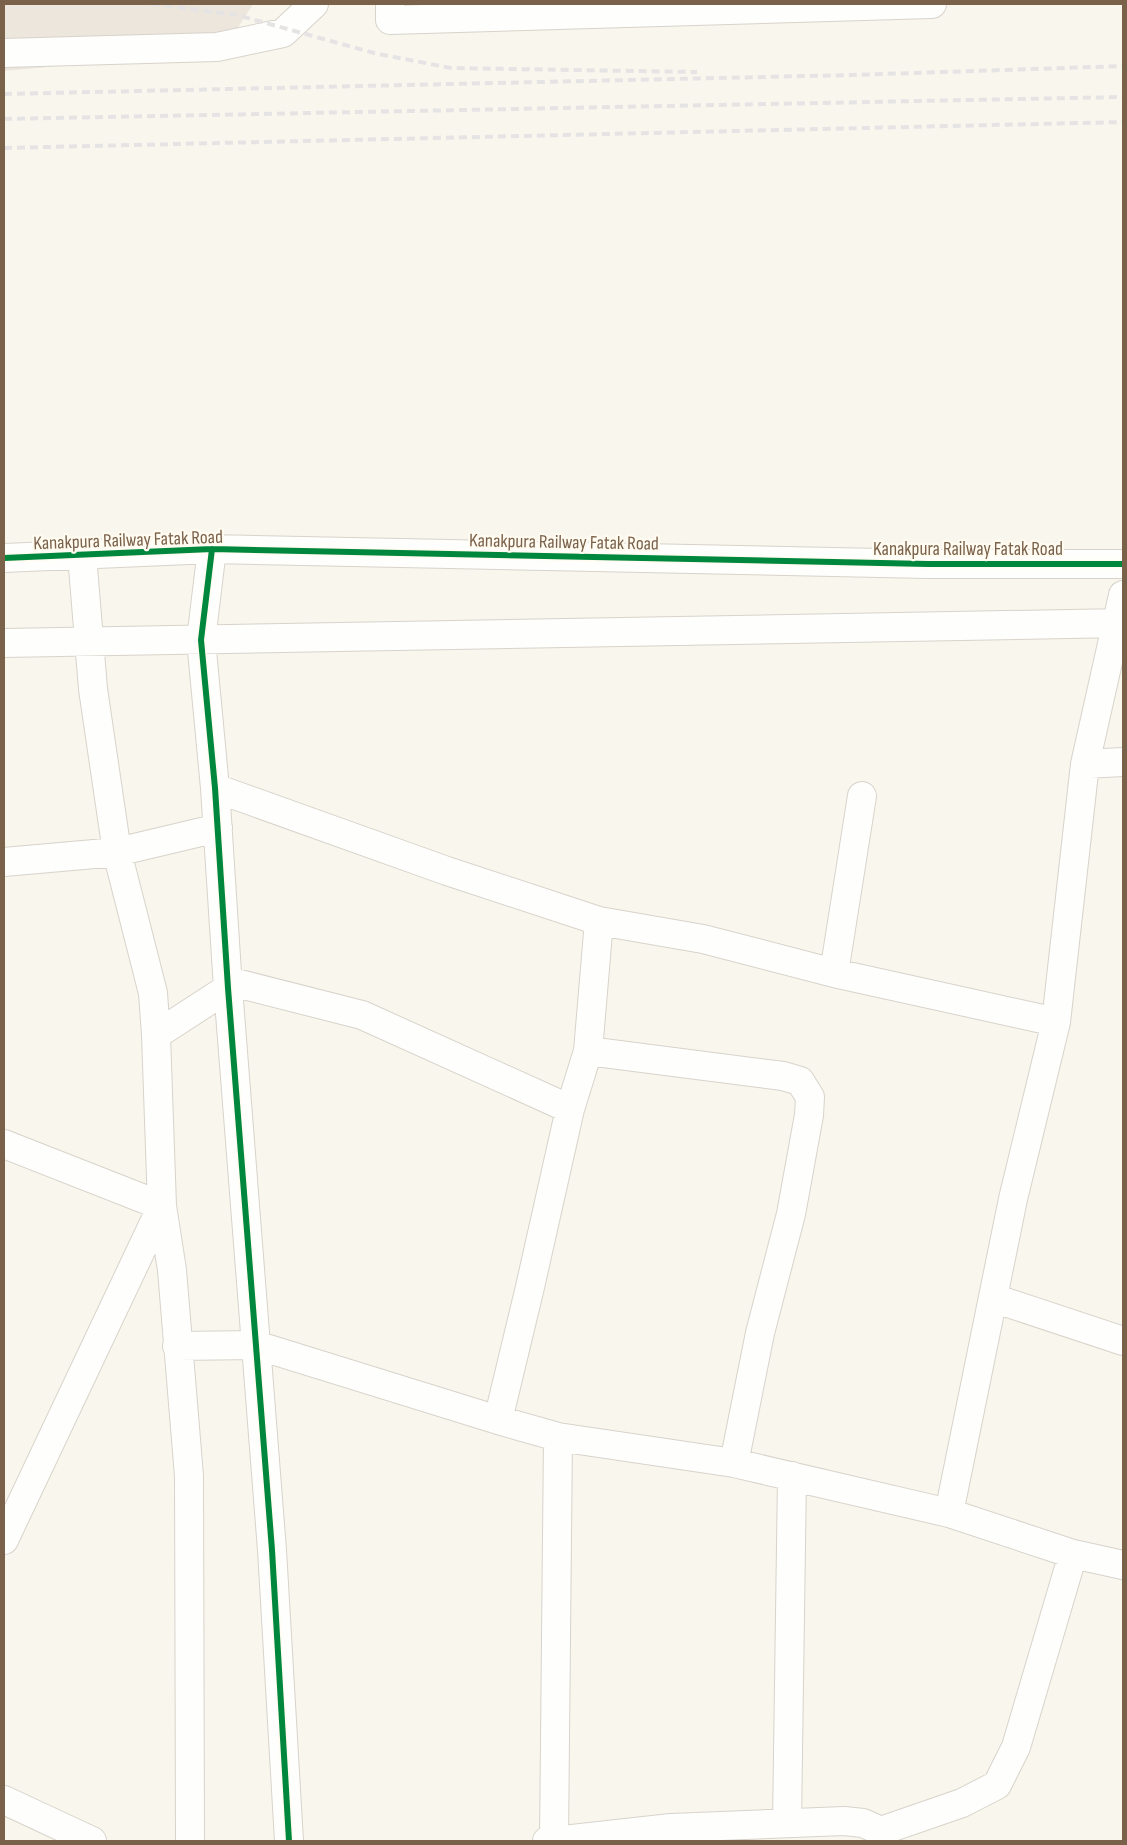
<svg xmlns="http://www.w3.org/2000/svg" width="1127" height="1845" font-family="'Sofia Sans Condensed',sans-serif">
	<style>
		.industrial { fill: #ece6dd }
		.lines { fill: none; stroke-linecap: round; stroke-linejoin: round }
		.minor-casing { stroke: #d8d3cb; stroke-width: 30 }
		.minor { stroke: #fefefc; stroke-width: 28 }
		.rail { stroke: #e6e3e5; stroke-width: 4; stroke-dasharray: 8 5; stroke-linecap: butt }
		.cycleway-casing { stroke: #fffbf0; stroke-width: 9 }
		.cycleway { stroke: #00873e; stroke-width: 6 }
		.labels { text-anchor: middle; stroke-width: 4.5; stroke-linejoin: round; paint-order: stroke }
		.street-label { font-size: 19px; fill: #7a614a; stroke: #fffbf0 }
	</style>
	<rect width="100%" height="100%" fill="#f9f6ed"/>
	<path class="industrial" d="M 4,4 L 253,4 L 223,51 L 4,71 Z"/>
	<g class="lines">
		<defs>
			<path id="minor" d="M 390,4 L 390,20 L 932,4
				M 4,53 L 217,47 L 283,33 L 314,4
				M 212,549 L 201,640 L 215,788 L 228,988 L 272,1550 L 289,1841
				M 82,555 L 93,689 L 117,852 L 153,993 L 156,1035 L 162,1206 L 172,1270 L 189,1476 L 190,1841
				M 4,558 L 212,549 L 928,564 L 1123,564
				M 1123,595 L 1085,764 L 1056,1022 L 1013,1199 L 949,1513 L 1073,1554 L 1123,1565
				M 4,643 L 1123,623
				M 1085,764 L 1123,762
				M 215,788 L 447,871 L 599,921 L 703,939 L 834,973 L 1056,1022
				M 4,862 L 117,852 L 218,828
				M 834,973 L 862,796
				M 156,1035 L 236,983 L 362,1015 L 570,1109
				M 588,1051 L 599,921
				M 4,1144 L 162,1206 L 4,1540
				M 993,1298 L 1123,1341
				M 177,1346 L 256,1345 L 498,1420 L 558,1437 L 734,1463 L 949,1513
				M 498,1420 L 530,1287 L 570,1109 L 588,1051 L 783,1076 L 800,1081 L 810,1097 L 809,1115 L 791,1214 L 760,1333 L 734,1463
				M 4,1800 L 92,1841
				M 787,1823 L 792,1476
				M 881,1831 L 962,1803 L 997,1785 L 1016,1747 L 1073,1554
				M 547,1841 L 554,1841 L 558,1437
				M 554,1841 L 671,1828 L 844,1821 L 863,1823 L 881,1831 L 882,1841"/>
		</defs>
		<use href="#minor" class="minor-casing"/>
		<use href="#minor" class="minor"/>
		<path class="rail" d="M 152,4 L 237,15 L 374,53 L 451,68 L 697,72
			M 4,94 L 853,75 L 1123,66
			M 4,119 L 1123,97
			M 4,148 L 1123,122"/>
		<defs>
			<path id="cycleway" d="M 212,549 L 201,640 L 215,788 L 228,988 L 272,1550 L 289,1841
				M 4,558 L 212,549 L 928,564 L 1123,564"/>
		</defs>
		<use href="#cycleway" class="cycleway-casing"/>
		<use href="#cycleway" class="cycleway"/>
	</g>
	<g class="labels">
		<g class="street-label">
			<text transform="translate(128 539) rotate(-2)" y="7">Kanakpura Railway Fatak Road</text>
			<text transform="translate(564 541) rotate(1)" y="7">Kanakpura Railway Fatak Road</text>
			<text x="968" y="555">Kanakpura Railway Fatak Road</text>
		</g>
	</g>
	<rect width="1127" height="1845" fill="none" stroke="#7a614a" stroke-width="10"/>
</svg>
